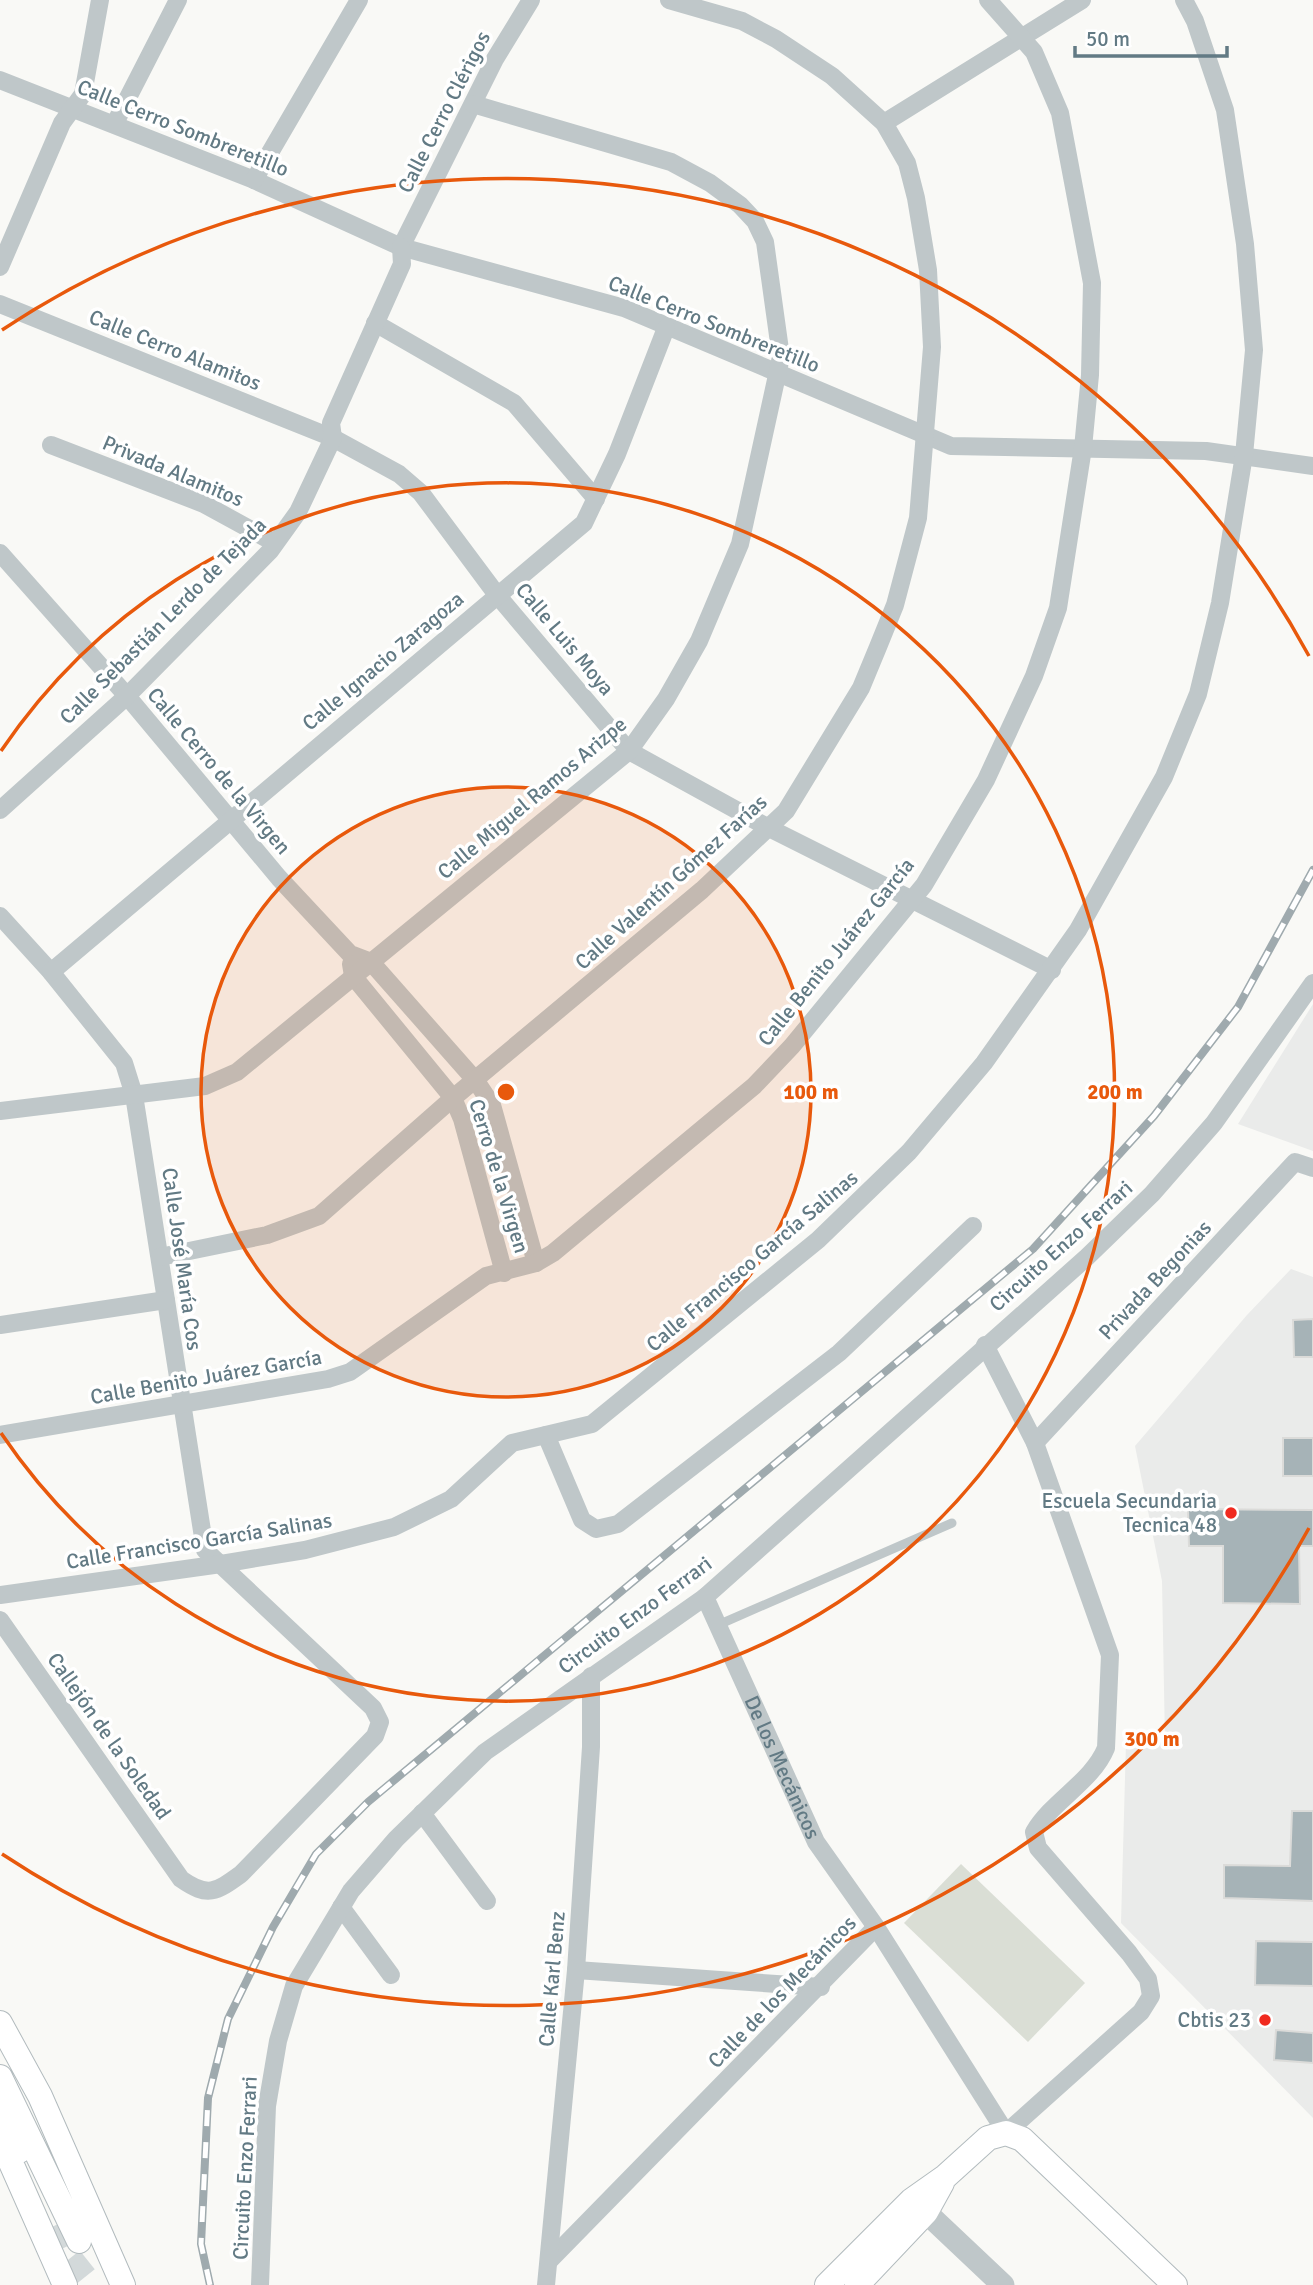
<svg xmlns="http://www.w3.org/2000/svg" width="1313" height="2285" font-family="Signika,sans-serif">
	<style>
		.built { fill: #eaebea }
		.pitch { fill: #daded5 }
		.building { fill: #a6b3b7; stroke: #dbdbd9; stroke-width: 2 }
		.lines { fill: none; stroke-linecap: round; stroke-linejoin: round }
		.secondary-tunnel { stroke: #d3d9da; stroke-width: 24; stroke-dasharray: 24 12; stroke-linecap: butt }
		.secondary-casing { stroke: #b2bbbe; stroke-width: 26 }
		.service { stroke: #bfc7c9; stroke-width: 9 }
		.minor { stroke: #bfc7c9; stroke-width: 18 }
		.tertiary { stroke: #bfc7c9; stroke-width: 23 }
		.secondary { stroke: #fff; stroke-width: 24 }
		.rail-casing { stroke: #9faaae; stroke-width: 8 }
		.rail { stroke: #fff; stroke-width: 5; stroke-dasharray: 16; stroke-linecap: butt }
		.ring { fill: none; stroke: #e8590c; stroke-width: 3.5 }
		.poi-dot { fill: #f02a1f; stroke: #fff; stroke-width: 2.5 }
		.labels { text-anchor: middle; stroke-width: 7; stroke-linejoin: round; paint-order: stroke }
		.street-label { font-size: 21px; fill: #627a84; stroke: #fff }
		.poi-label { font-size: 21px; fill: #627a84; stroke: #fff; text-anchor: end }
		.centre { fill: #e8590c; stroke: #fff; stroke-width: 3.5 }
		.ring-label { font-size: 21px; text-anchor: middle; font-weight: bold; fill: #e8590c; stroke: #fff; stroke-width: 7; stroke-linejoin: round; paint-order: stroke }
	</style>
	<rect width="100%" height="100%" fill="#f9f9f6"/>
	<path class="built" d="M 1313,1004 L 1313,1151 L 1238,1124 Z
		M 1291,1269 L 1313,1277 L 1313,2118 L 1121,1923 L 1126,1742 L 1165,1742 L 1162,1581 L 1135,1446 L 1247,1315 Z"/>
	<path class="pitch" d="M 961,1864 L 1085,1983 L 1028,2042 L 904,1923 Z"/>
	<path class="building" d="M 1313,1319 L 1313,1357 L 1294,1357 L 1293,1320 Z
		M 1283,1438 L 1313,1438 L 1313,1476 L 1283,1476 Z
		M 1188,1509 L 1313,1510 L 1313,1546 L 1299,1546 L 1300,1604 L 1223,1603 L 1223,1546 L 1189,1546 Z
		M 1292,1811 L 1313,1811 L 1313,1901 L 1224,1898 L 1224,1865 L 1290,1866 Z
		M 1256,1941 L 1313,1942 L 1313,1986 L 1255,1985 Z
		M 1276,2030 L 1313,2033 L 1313,2063 L 1274,2060 Z"/>
	<g class="lines">
		<path class="secondary-tunnel" d="M 54,2226 L 68,2255 L 92,2285"/>
		<defs>
			<path id="secondary" d="M 0,2023 L 40,2096 L 123,2285
				M 0,2077 L 79,2241
				M 0,2114 L 19,2151
				M 0,2138 L 65,2285
				M 827,2285 L 912,2200 L 946,2176 L 988,2138 L 1006,2133 L 1022,2139 L 1175,2285
				M 857,2285 L 926,2212 L 942,2183"/>
		</defs>
		<use href="#secondary" class="secondary-casing"/>
		<path class="service" d="M 718,1625 L 952,1523"/>
		<g class="minor">
			<path d="M 0,80 L 254,180 L 401,247 L 624,308 L 951,446 L 1206,451 L 1313,466"/>
			<path d="M 115,123 L 178,0"/>
			<path d="M 884,123 L 1082,0"/>
			<path d="M 254,180 L 359,0"/>
			<path d="M 401,247 L 495,59 L 531,0"/>
			<path d="M 0,267 L 62,123 L 83,94 L 100,0"/>
			<path d="M 0,304 L 333,438 L 399,474 L 421,493 L 497,595 L 629,751 L 769,828 L 1052,970"/>
			<path d="M 375,323 L 514,403 L 596,499"/>
			<path d="M 51,445 L 204,504 L 275,543"/>
			<path d="M 0,553 L 127,696 L 279,878 L 350,954 L 371,962 L 476,1081 L 492,1105 L 536,1263"/>
			<path d="M 0,810 L 127,696 L 270,551 L 298,512 L 333,438 L 331,423 L 402,264 L 401,247"/>
			<path d="M 0,916 L 51,972 L 124,1063 L 134,1095 L 205,1550 L 373,1708 L 380,1722 L 375,1736 L 241,1874 C 216,1892 208,1898 181,1879 L 0,1620"/>
			<path d="M 351,964 L 353,976 L 453,1098 L 462,1119 L 504,1273"/>
			<path d="M 51,972 L 584,523 L 617,454 L 666,328"/>
			<path d="M 0,1111 L 205,1086 L 237,1072 L 629,751 L 666,699 L 699,641 L 740,544 L 781,357 L 765,242 L 755,221 L 740,205 L 710,183 L 671,162 L 473,104"/>
			<path d="M 160,1257 L 267,1235 L 319,1216 L 453,1098 L 702,890 L 786,811 L 861,688 L 878,647 L 895,605 L 918,518 L 932,347 L 928,270 L 916,198 L 907,163 L 884,123 L 832,76 L 776,39 L 742,21 L 669,0"/>
			<path d="M 0,1325 L 166,1300"/>
			<path d="M 0,1435 L 328,1379 L 350,1372 L 486,1276 L 536,1263 L 553,1253 L 754,1086 L 792,1046 L 924,885 L 986,780 L 1034,676 L 1058,608 L 1083,448 L 1090,375 L 1092,283 L 1060,113 L 1034,52 L 988,0"/>
			<path d="M 546,1435 L 582,1520 L 596,1529 L 618,1524 L 839,1353 L 973,1226"/>
			<path d="M 1035,1443 L 1295,1162 L 1313,1168"/>
			<path d="M 0,1595 L 221,1564 L 305,1550 L 394,1527 L 451,1499 L 512,1443 L 592,1424 L 818,1240 L 909,1152 L 984,1063 L 1078,930 L 1164,777 L 1198,694 L 1220,603 L 1244,455 L 1254,350 L 1245,244 L 1225,110 L 1195,21 L 1184,0"/>
			<path id="s1" d="M 705,1597 L 816,1842 L 876,1927 L 1006,2133 L 1141,2012 L 1151,1996 L 1148,1979 L 1129,1953 L 1038,1848 L 1034,1832 C 1053,1800 1092,1782 1106,1748 L 1110,1655 L 1035,1443 L 985,1345"/>
			<path d="M 422,1813 L 487,1901"/>
			<path d="M 341,1907 L 391,1975"/>
			<path d="M 576,1970 L 821,1987"/>
			<path d="M 550,2260 L 876,1927"/>
			<path d="M 260,2285 L 267,2106 L 278,2041 L 294,1986 L 351,1891 L 396,1839 L 485,1752 L 705,1597 L 1087,1257 L 1152,1194 L 1214,1123 L 1313,983"/>
			<path d="M 546,2285 L 576,1970 L 591,1747 L 591,1676"/>
		</g>
		<path class="tertiary" d="M 914,2201 L 1003,2285"/>
		<use href="#secondary" class="secondary"/>
		<defs>
			<path id="rail" d="M 210,2285 L 201,2244 L 208,2098 L 228,2019 L 273,1927 L 316,1854 L 368,1802 L 1033,1249 L 1154,1116 L 1238,1007 L 1313,870"/>
		</defs>
		<use href="#rail" class="rail-casing"/>
		<use href="#rail" class="rail"/>
	</g>
	<circle cx="506" cy="1092" r="305" fill="#e8590c" fill-opacity=".12"/>
	<g class="ring">
		<circle cx="506" cy="1092" r="305"/>
		<path d="M1 751A609 609 0 1 1 1 1433"/>
		<path d="M1309 1528A914 914 0 0 1 2 1854M2 330A914 914 0 0 1 1309 656"/>
	</g>
	<g class="poi-dot">
		<circle cx="1231" cy="1513" r="7"/>
		<circle cx="1265" cy="2020" r="7"/>
	</g>
	<g class="labels">
		<g class="street-label">
			<text transform="translate(444 112) rotate(-63)" y="7">Calle Cerro Clérigos</text>
			<text transform="translate(183 128) rotate(22)" y="7">Calle Cerro Sombreretillo</text>
			<text transform="translate(714 324) rotate(22)" y="7">Calle Cerro Sombreretillo</text>
			<text transform="translate(175 350) rotate(22)" y="7">Calle Cerro Alamitos</text>
			<text transform="translate(173 471) rotate(23)" y="7">Privada Alamitos</text>
			<text transform="translate(163 621) rotate(-45)" y="7">Calle Sebastián Lerdo de Tejada</text>
			<text transform="translate(565 639) rotate(50)" y="7">Calle Luis Moya</text>
			<text transform="translate(383 661) rotate(-40)" y="7">Calle Ignacio Zaragoza</text>
			<text transform="translate(219 771) rotate(50)" y="7">Calle Cerro de la Virgen</text>
			<text transform="translate(532 798) rotate(-40)" y="7">Calle Miguel Ramos Arizpe</text>
			<text transform="translate(671 882) rotate(-42)" y="7">Calle Valentín Gómez Farías</text>
			<text transform="translate(836 952) rotate(-51)" y="7">Calle Benito Juárez García</text>
			<text transform="translate(499 1176) rotate(73)" y="7">Cerro de la Virgen</text>
			<text transform="translate(1061 1246) rotate(-42)" y="7">Circuito Enzo Ferrari</text>
			<text transform="translate(182 1259) rotate(82)" y="7">Calle José María Cos</text>
			<text transform="translate(752 1261) rotate(-40)" y="7">Calle Francisco García Salinas</text>
			<text transform="translate(1155 1280) rotate(-47)" y="7">Privada Begonias</text>
			<text transform="translate(206 1377) rotate(-10)" y="7">Calle Benito Juárez García</text>
			<text transform="translate(199 1541) rotate(-9)" y="7">Calle Francisco García Salinas</text>
			<text transform="translate(635 1615) rotate(-36)" y="7">Circuito Enzo Ferrari</text>
			<text transform="translate(109 1736) rotate(55)" y="7">Callejón de la Soledad</text>
			<text dy="7" stroke="none"><textPath href="#s1" startOffset="187">De los Mecánicos</textPath></text>
			<text transform="translate(552 1979) rotate(-85)" y="7">Calle Karl Benz</text>
			<text transform="translate(782 1992) rotate(-46)" y="7">Calle de los Mecánicos</text>
			<text transform="translate(245 2168) rotate(-87)" y="7">Circuito Enzo Ferrari</text>
		</g>
		<g class="poi-label">
			<text x="1217" y="1508">Escuela Secundaria<tspan x="1217" dy="24">Tecnica 48</tspan></text>
			<text x="1251" y="2027">Cbtis 23</text>
		</g>
	</g>
	<circle cx="506" cy="1092" r="10" class="centre"/>
	<g class="ring-label">
		<text x="811" y="1099">100 m</text>
		<text x="1115" y="1099">200 m</text>
		<text x="1152" y="1746">300 m</text>
	</g>
	<path d="M1075 46v10h152v-10" fill="none" stroke="#627a84" stroke-width="3.5"/>
	<text x="1086" y="46" font-size="21" fill="#627a84" stroke="#ffffff" stroke-width="5" paint-order="stroke">50 m</text>
</svg>
